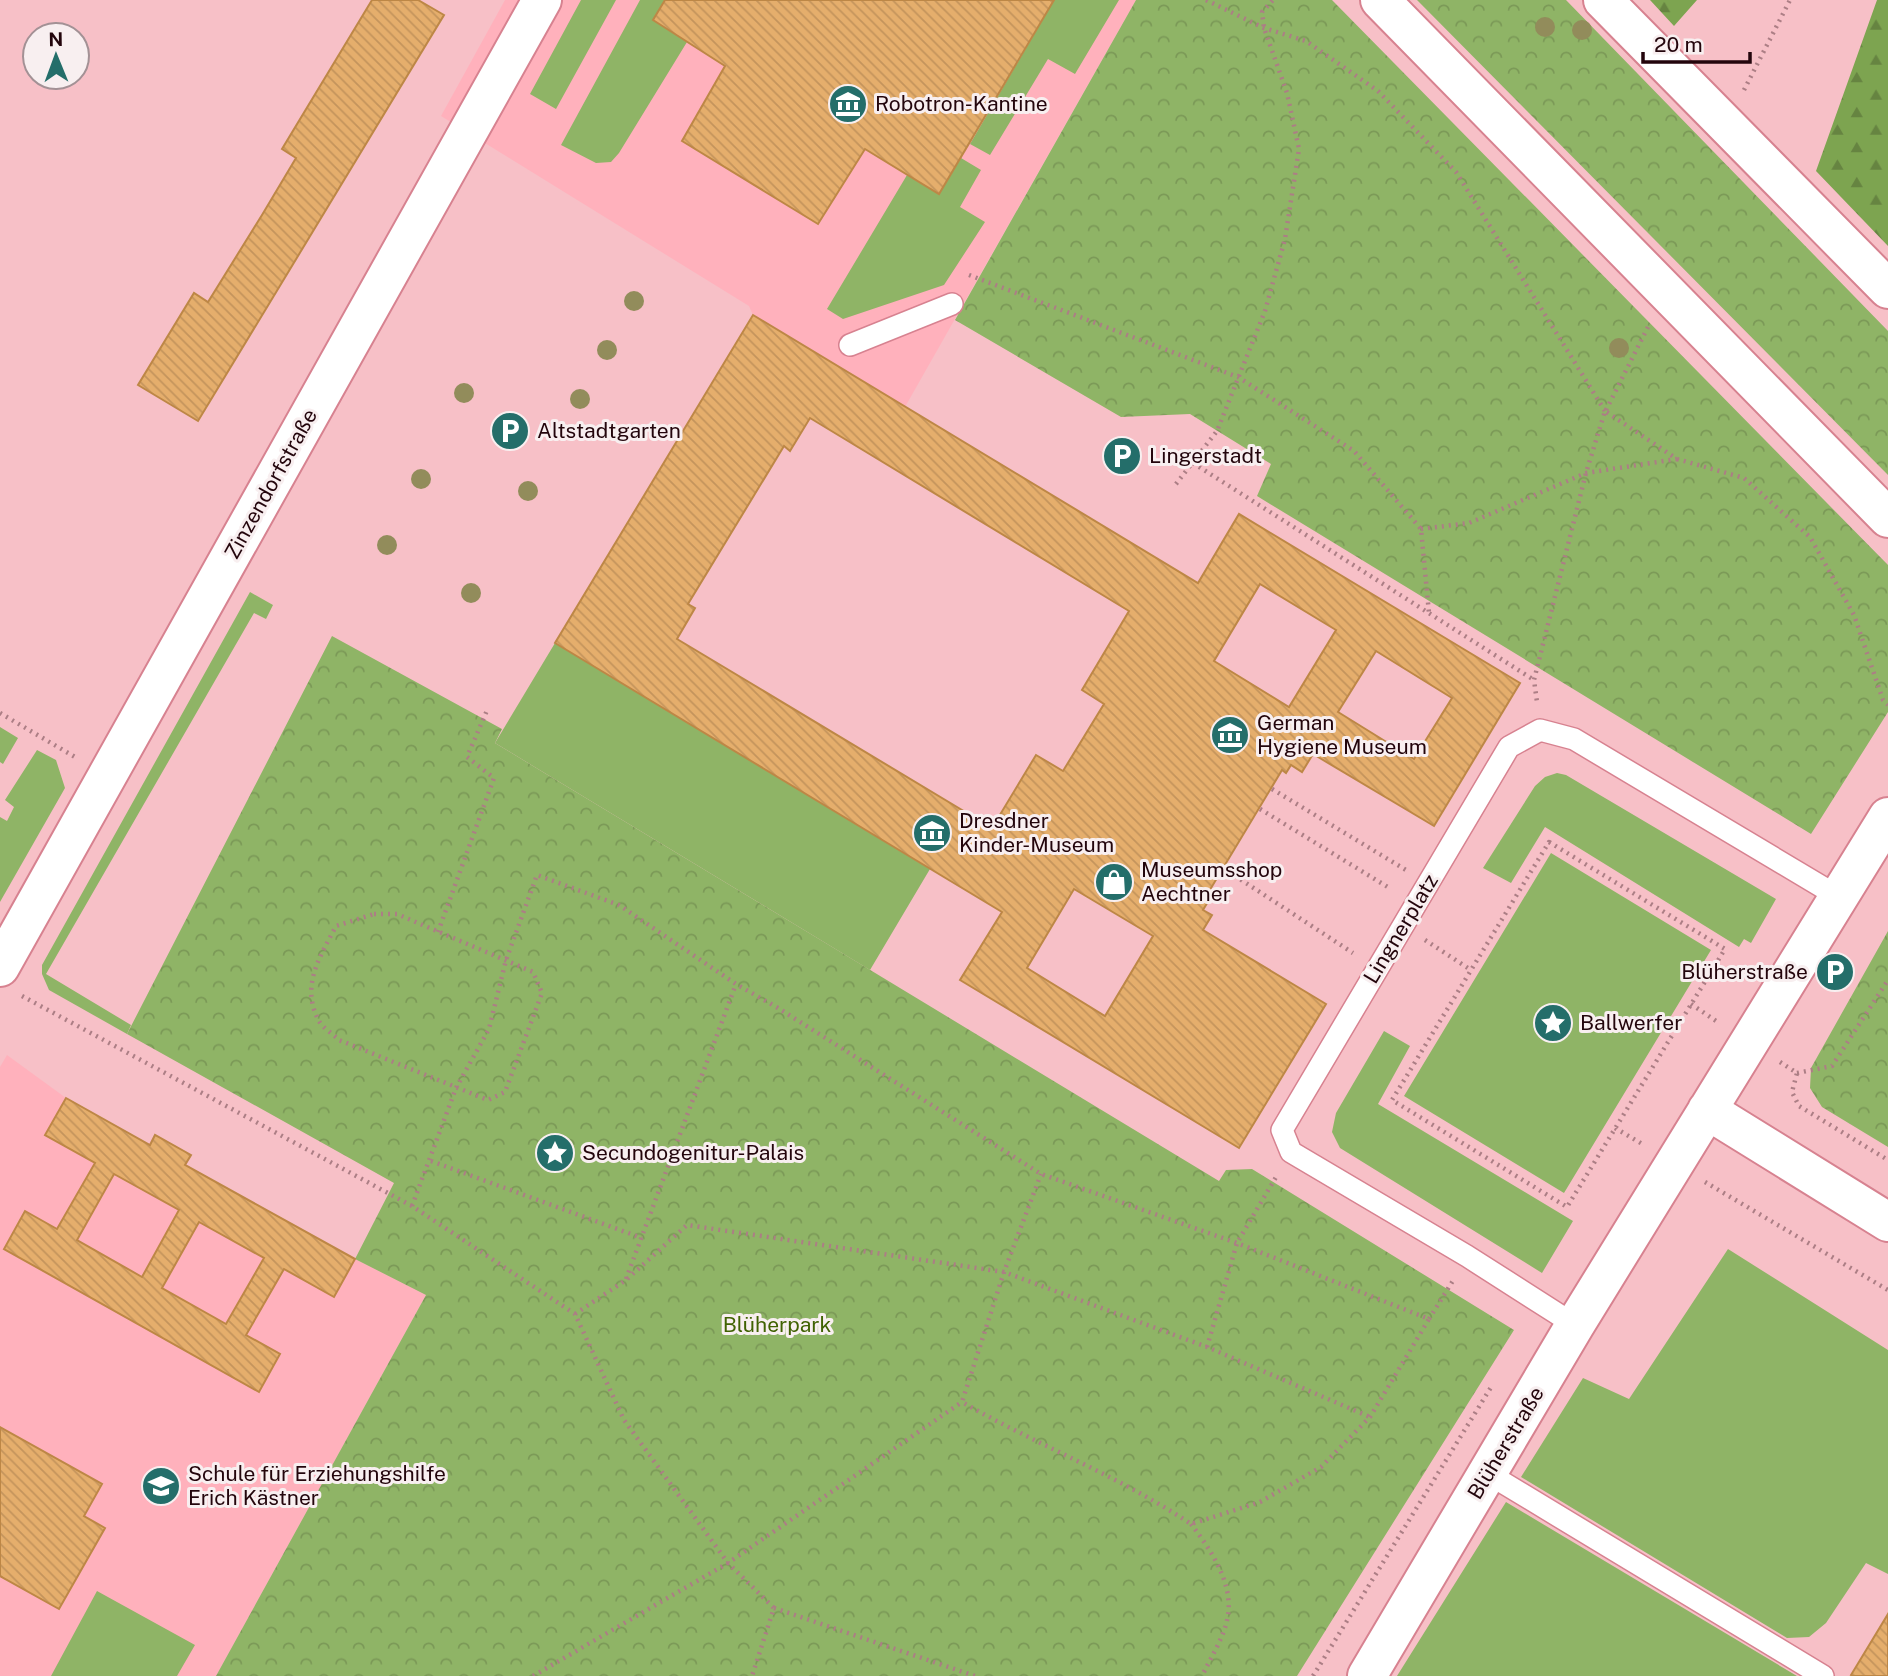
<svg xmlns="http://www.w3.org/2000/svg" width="1888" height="1676" font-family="'Public Sans',sans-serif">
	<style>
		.built { fill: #ffb1bc }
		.green { fill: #8fb466 }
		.forest { fill: url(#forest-firs) }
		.park { fill: url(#park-crowns) }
		.building { fill: url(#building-back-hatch); stroke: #bd8746; stroke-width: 2; fill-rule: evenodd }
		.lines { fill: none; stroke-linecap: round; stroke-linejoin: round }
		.lane-casing { stroke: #d78290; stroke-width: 24 }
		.street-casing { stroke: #d78290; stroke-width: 42 }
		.path { stroke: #ac7e85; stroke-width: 4.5; stroke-dasharray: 2 5; stroke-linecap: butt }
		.lane { stroke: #fff; stroke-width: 21 }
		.street { stroke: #fff; stroke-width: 38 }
		.tree { fill: #928c5b }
		.labels { text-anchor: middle; stroke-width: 6; stroke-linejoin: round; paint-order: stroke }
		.poi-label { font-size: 21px; fill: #23050c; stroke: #f8eff0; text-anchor: start }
		.street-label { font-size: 21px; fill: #23050c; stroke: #f8eff0 }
		.park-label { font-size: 21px; fill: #406202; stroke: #f8eff0 }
	</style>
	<defs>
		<pattern id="forest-firs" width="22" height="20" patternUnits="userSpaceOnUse" patternTransform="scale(1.75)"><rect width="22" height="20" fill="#7da450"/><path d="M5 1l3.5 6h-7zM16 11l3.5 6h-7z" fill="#668441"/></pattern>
		<pattern id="park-crowns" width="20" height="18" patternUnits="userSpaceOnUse" patternTransform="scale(1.75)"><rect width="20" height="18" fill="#8fb466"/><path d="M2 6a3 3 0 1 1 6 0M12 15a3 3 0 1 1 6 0" fill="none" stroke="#7b9957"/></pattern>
		<pattern id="building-back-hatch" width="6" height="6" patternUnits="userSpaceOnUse" patternTransform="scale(1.75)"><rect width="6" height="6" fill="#e5ae6c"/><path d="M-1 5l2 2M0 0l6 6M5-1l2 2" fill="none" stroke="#c4945c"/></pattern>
	</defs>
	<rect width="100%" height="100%" fill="#f7c0c7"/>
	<path class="built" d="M 505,0 L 1136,0 L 905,407 L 753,315 L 749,306 L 441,116 Z
		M 7,1055 L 66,1098 L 149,1144 L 155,1135 L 191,1155 L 186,1165 L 355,1259 L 426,1295 L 216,1676 L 0,1676 L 0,1067 Z"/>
	<path class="green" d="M 581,0 L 616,0 L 556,109 L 530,94 Z
		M 640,0 L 665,0 L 653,20 L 687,42 L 619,153 L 611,162 L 596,163 L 561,145 Z
		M 1054,0 L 1119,0 L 1075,74 L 1048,59 L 990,155 L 970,144 Z
		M 961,158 L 981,170 L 960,207 L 985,222 L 944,285 L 843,319 L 827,309 L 907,175 L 939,194 Z
		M 250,592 L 273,605 L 266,619 L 254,613 L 46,974 L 131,1025 L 127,1034 L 49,990 L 42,974 L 42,965 Z
		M 555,643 L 930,869 L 870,970 L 495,743 Z
		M 0,727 L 18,738 L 3,764 L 0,762 Z
		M 37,750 L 56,760 L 65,788 L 0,902 L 0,817 L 7,821 L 14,807 L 5,800 Z
		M 1557,773 L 1566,775 L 1776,899 L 1751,943 L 1744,939 L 1739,947 L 1545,827 L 1511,883 L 1483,868 L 1535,786 L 1545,777 Z
		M 1551,853 L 1711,950 L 1564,1193 L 1404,1096 Z
		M 1384,1031 L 1410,1046 L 1378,1104 L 1573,1221 L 1542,1273 L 1340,1148 L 1332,1132 L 1336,1113 Z
		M 1728,1249 L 1888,1350 L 1888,1574 L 1866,1563 L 1826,1623 L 1809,1637 L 1787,1638 L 1521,1477 L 1583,1378 L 1629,1399 Z
		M 1506,1502 L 1797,1676 L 1397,1676 Z
		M 97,1591 L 195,1645 L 177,1676 L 51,1676 Z"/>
	<path class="forest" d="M 1650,0 L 1697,0 L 1674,26 Z
		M 1877,0 L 1888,0 L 1888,246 L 1816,171 Z"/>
	<path class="park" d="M 1136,0 L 1332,0 L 1888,565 L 1888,712 L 1811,834 L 1257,496 L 1271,464 L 1190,414 L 1121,417 L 955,320 Z
		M 1417,0 L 1566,0 L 1888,331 L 1888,475 Z
		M 332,636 L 502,729 L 495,743 L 1219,1181 L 1226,1170 L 1252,1169 L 1514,1330 L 1297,1676 L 216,1676 L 426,1295 L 355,1259 L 394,1183 L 127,1034 Z
		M 1888,931 L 1888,1147 L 1822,1107 L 1810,1088 L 1811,1068 Z"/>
	<path class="building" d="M 372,0 L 418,0 L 444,15 L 198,421 L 138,385 L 194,293 L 208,302 L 262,215 L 296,158 L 282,149 Z
		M 665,0 L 1054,0 L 939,194 L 865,149 L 818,224 L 682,141 L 725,66 L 653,20 Z
		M 753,315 L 1198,583 L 1239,514 L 1520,683 L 1434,826 L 1313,754 L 1302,772 L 1291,765 L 1286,773 L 1282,770 L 1205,898 L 1209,900 L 1203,910 L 1212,915 L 1203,930 L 1326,1004 L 1239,1148 L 960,980 L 1002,912 L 555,643 ZM 810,418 L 1129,611 L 1082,690 L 1104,704 L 1063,771 L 1036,755 L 992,828 L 677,639 L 695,608 L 688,604 L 784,446 L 790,451 ZM 1260,584 L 1336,630 L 1289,707 L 1214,661 ZM 1376,651 L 1452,698 L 1414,759 L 1338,712 ZM 1074,889 L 1153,936 L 1105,1016 L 1027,968 Z
		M 66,1098 L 150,1145 L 155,1135 L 191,1155 L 185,1165 L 355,1259 L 334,1297 L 284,1269 L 246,1335 L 280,1354 L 259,1392 L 4,1249 L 25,1211 L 57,1229 L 95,1163 L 45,1135 ZM 114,1174 L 179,1210 L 142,1277 L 77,1240 ZM 199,1222 L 264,1258 L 226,1324 L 162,1288 Z
		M 0,1427 L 102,1484 L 84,1516 L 105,1528 L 59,1609 L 0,1576 Z
		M 1888,1614 L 1888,1676 L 1853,1676 L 1851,1675 Z"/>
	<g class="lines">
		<defs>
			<path id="lane" d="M 850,345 L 952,304
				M 1575,1325 L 1467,1256 L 1291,1152 L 1282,1130 L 1509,747 L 1540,730 L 1574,739 L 1839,897
				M 1487,1473 L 1823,1676"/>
			<path id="street" d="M 1380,0 L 1888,518
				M 1603,0 L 1888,289
				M 0,967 L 542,0
				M 1707,1110 L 1888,1222
				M 1367,1676 L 1575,1325 L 1888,817"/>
		</defs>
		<use href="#lane" class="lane-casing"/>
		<use href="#street" class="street-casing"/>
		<path class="path" d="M 1206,0 L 1264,28 L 1306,41 L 1378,91 L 1456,172 L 1605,411
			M 1744,90 L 1790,0
			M 969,275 L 1238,377 L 1354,451 L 1421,529 L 1429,613
			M 1606,410 L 1649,325
			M 1677,459 L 1744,478 L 1810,537 L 1854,615 L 1883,700 L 1888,705
			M 1193,463 L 1534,680
			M 1176,484 L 1217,431 L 1265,311 L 1285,239 L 1299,149 L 1287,93 L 1264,28 L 1262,12 L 1273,0
			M 1421,529 L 1469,523 L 1586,473 L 1677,459 L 1605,411 L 1586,473 L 1534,680 L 1537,702
			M 0,713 L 75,757
			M 1272,789 L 1406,870
			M 1260,809 L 1391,889
			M 1549,842 L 1725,949 L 1567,1207 L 1392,1100 Z
			M 1223,868 L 1353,953
			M 374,914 L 397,914 L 533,972 L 542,993 L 505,1092 L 488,1100 L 339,1040 C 333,1034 323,1028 319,1021 C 300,986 320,957 336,926 Z
			M 438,932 L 494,778 L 467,757 L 488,708
			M 1425,940 L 1471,970
			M 22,996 L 412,1206 L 575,1314 L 624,1420 L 728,1563 L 774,1608 L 752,1676
			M 1691,1004 L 1719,1023
			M 1780,1062 L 1797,1073 L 1792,1092 L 1799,1106 L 1888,1160
			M 1797,1073 L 1832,1066 L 1888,980
			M 1615,1128 L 1644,1145
			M 431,1161 L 642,1238
			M 1705,1182 L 1888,1290
			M 412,1206 L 456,1088 L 489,1029 L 506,960 L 537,875 L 619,905 L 736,984 L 778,1008 L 1041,1174 L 1237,1243 L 1429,1319 L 1370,1417 L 1321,1467 L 1260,1502 L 1191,1524 C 1119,1476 1037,1445 962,1402 L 1004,1272 L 1041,1174
			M 626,1279 L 736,984
			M 575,1314 L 626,1280 L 687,1225 L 1004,1272 L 1207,1347 L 1370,1417
			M 1429,1319 L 1454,1279
			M 1207,1347 L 1237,1243 L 1276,1177
			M 1191,1524 C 1210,1549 1233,1582 1228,1615 C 1225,1636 1211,1657 1202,1676
			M 774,1608 L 975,1676
			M 533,1676 L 728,1563 L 962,1402
			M 1313,1676 L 1493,1384"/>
		<use href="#lane" class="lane"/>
		<use href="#street" class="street"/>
	</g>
	<g class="tree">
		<circle cx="1545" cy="27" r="10"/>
		<circle cx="1582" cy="30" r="10"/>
		<circle cx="634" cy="301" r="10"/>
		<circle cx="1619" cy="348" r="10"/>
		<circle cx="607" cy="350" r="10"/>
		<circle cx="464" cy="393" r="10"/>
		<circle cx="580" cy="399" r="10"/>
		<circle cx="421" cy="479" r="10"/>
		<circle cx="528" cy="491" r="10"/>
		<circle cx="387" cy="545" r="10"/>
		<circle cx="471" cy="593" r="10"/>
	</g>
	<defs>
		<symbol id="museum-disc" viewBox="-11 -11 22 22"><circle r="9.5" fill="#246e6a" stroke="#f8eff0"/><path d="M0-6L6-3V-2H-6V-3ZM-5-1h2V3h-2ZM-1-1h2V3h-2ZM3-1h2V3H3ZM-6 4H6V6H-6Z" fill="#fff"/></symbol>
		<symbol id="parking-disc" viewBox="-11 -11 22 22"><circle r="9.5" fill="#246e6a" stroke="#f8eff0"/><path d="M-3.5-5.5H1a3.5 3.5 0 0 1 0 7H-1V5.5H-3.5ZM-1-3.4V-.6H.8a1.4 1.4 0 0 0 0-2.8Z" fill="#fff"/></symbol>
		<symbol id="shop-disc" viewBox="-11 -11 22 22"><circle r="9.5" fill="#246e6a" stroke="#f8eff0"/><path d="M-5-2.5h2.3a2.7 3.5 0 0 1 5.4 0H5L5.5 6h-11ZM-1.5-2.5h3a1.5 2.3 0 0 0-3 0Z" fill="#fff"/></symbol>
		<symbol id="sight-disc" viewBox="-11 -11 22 22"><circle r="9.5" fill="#246e6a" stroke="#f8eff0"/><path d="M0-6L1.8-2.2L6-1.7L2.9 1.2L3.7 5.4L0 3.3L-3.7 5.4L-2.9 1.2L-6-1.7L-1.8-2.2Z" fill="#fff"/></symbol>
		<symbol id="school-disc" viewBox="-11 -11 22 22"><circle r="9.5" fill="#246e6a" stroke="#f8eff0"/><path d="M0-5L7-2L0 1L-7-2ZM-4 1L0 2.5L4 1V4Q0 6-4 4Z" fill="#fff"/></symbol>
	</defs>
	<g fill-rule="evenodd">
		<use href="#museum-disc" x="826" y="82" width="44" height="44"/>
		<use href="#parking-disc" x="488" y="409" width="44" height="44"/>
		<use href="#parking-disc" x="1100" y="434" width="44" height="44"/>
		<use href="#museum-disc" x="1208" y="713" width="44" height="44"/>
		<use href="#museum-disc" x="910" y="811" width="44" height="44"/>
		<use href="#shop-disc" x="1092" y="860" width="44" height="44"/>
		<use href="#parking-disc" x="1813" y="950" width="44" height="44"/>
		<use href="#sight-disc" x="1531" y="1001" width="44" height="44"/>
		<use href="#sight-disc" x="533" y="1131" width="44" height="44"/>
		<use href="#school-disc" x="139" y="1464" width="44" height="44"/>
	</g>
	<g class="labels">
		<g class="poi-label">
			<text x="875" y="111">Robotron-Kantine</text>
			<text x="537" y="438">Altstadtgarten</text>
			<text x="1149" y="463">Lingerstadt</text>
			<text x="1257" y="730">German<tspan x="1257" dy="24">Hygiene Museum</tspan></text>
			<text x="959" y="828">Dresdner<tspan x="959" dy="24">Kinder-Museum</tspan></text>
			<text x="1141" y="877">Museumsshop<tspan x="1141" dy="24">Aechtner</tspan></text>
			<text x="1808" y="979" text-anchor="end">Blüherstraße</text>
			<text x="1580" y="1030">Ballwerfer</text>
			<text x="582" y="1160">Secundogenitur-Palais</text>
			<text x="188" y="1481">Schule für Erziehungshilfe<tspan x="188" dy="24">Erich Kästner</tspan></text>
		</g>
		<g class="street-label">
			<text transform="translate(271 484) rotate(-61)" y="7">Zinzendorfstraße</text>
			<text transform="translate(1401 929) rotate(-59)" y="7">Lingnerplatz</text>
			<text transform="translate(1506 1443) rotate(-59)" y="7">Blüherstraße</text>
		</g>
		<g class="park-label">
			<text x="777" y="1332">Blüherpark</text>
		</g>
	</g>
	<g transform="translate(56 56) rotate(359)"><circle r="33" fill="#f8eff0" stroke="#a39195" stroke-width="2"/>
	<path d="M0-5L12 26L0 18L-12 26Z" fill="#246e6a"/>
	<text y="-10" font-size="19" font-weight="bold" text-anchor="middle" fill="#23050c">N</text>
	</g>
	<path d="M1643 52v10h107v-10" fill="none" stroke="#23050c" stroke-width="3.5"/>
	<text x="1654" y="52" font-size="21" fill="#23050c" stroke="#f8eff0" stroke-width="5" paint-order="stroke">20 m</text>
</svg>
